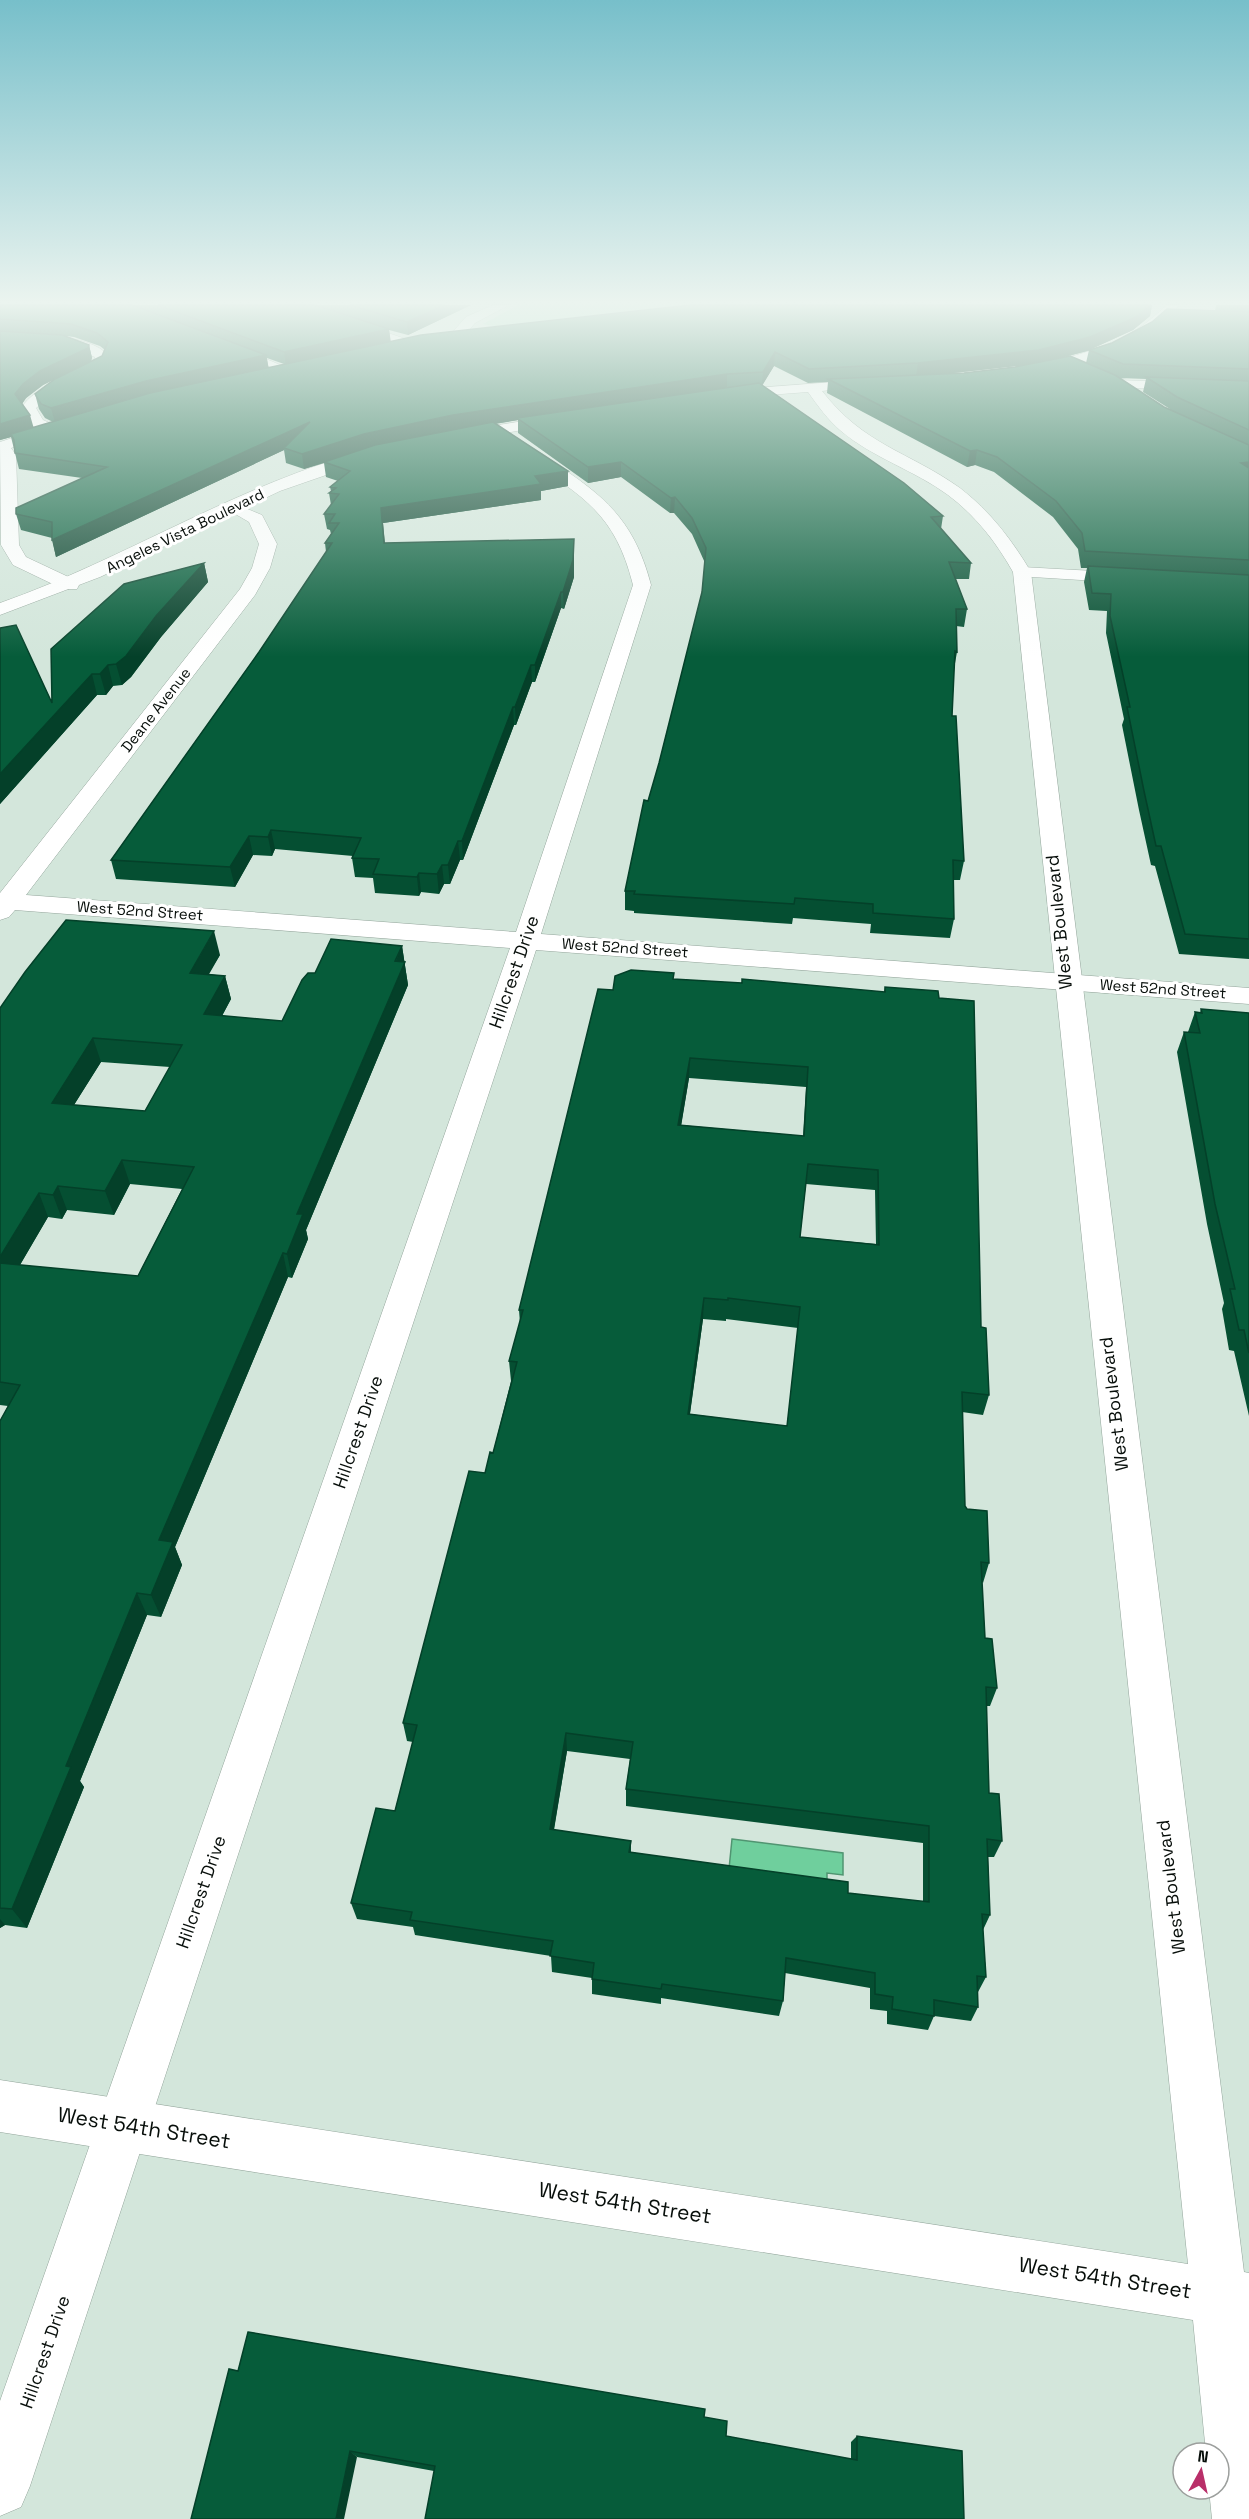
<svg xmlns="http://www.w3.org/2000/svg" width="1249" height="2519" font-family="'Space Grotesk',sans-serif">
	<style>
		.green { fill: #a2e1bd }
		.water { fill: #6fcf9d; stroke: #509571; stroke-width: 1.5 }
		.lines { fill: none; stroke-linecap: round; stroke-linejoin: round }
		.lane-casing { stroke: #93a59b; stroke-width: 1 }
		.street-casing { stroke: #93a59b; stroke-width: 1 }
		.secondary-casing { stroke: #93a59b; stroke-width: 1 }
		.lane { fill: #fff; fill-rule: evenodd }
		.street { fill: #fff; fill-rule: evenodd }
		.secondary { fill: #fff; fill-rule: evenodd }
		.wall { fill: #054f32; fill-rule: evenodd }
		.shaded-wall { fill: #044029 }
		.building { fill: #065c3a; stroke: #044029; stroke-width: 1.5; fill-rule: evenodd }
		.labels { text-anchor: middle; stroke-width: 6; stroke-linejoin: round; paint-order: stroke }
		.far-street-label { font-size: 15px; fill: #070e0a; stroke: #fff }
		.street-label { font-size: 18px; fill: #070e0a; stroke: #fff }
		.near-street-label { font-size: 21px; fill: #070e0a; stroke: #fff }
	</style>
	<rect width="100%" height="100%" fill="#d3e6db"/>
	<path class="green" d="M 518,305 L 683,305 L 497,327 L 483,324 Z"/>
	<path class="water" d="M 732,1839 L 843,1853 L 843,1875 L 827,1873 L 827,1892 L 728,1879 Z"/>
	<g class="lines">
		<defs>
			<path id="lane" d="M 230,347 L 238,347 L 292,370 L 283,372 L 230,351 Z"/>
			<path id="street" d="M 286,305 L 304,305 L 421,344 L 419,347 L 409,347 Z
				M 493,305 L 509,305 L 475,323 L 462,338 L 452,338 L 450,335 L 466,317 Z
				M 0,334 C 30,336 88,332 109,356 L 104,368 L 57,391 L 36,408 L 43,420 L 63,429 L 59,433 L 11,448 L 16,455 L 19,545 L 26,557 L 77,581 L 79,585 L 77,589 L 63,589 L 13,565 L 1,545 L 0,442 L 39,429 L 32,426 L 21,408 C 38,384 68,377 93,363 L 95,357 L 66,346 L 0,342 Z
				M 1118,380 L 1249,385 L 1249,393 L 1113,387 L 1113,381 Z
				M 531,449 C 543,452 553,462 563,469 C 612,501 636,528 651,585 L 541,934 L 1249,988 L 1249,1004 L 536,950 L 30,2486 L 21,2507 L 0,2516 L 0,2401 L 510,948 L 15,910 L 9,917 L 0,920 L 0,893 L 240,589 L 252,568 L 259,544 L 249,522 L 225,508 L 233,503 L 262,515 L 277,544 L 270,568 L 255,595 L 26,895 L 516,932 L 633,585 C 615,513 583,497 525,457 L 523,454 Z
				M 1022,567 L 1130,573 L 1139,578 L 1130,583 L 1016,576 L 1013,572 L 1016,568 Z"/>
			<path id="secondary" d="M 1166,305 L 1179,305 C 1145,350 1088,364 1035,374 L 1028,370 L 1030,367 C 1081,354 1129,345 1166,305 Z
				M 834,382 L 839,383 L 839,389 L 822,391 C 865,446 908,451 960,488 C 990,511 1012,540 1031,572 L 1244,2272 L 1249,2273 L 1249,2519 L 1212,2519 L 1209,2489 L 1219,2489 L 1219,2453 L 1206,2453 L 1193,2320 L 0,2132 L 0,2080 L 1188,2264 L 1013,572 C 996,542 976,516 948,495 C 914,470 873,458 841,431 C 828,420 818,406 808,392 L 727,398 L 720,394 L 727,390 Z
				M 563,415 L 570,419 L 568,422 L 460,441 L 452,436 L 460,431 Z
				M 369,450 L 375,452 L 377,455 L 375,458 L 280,491 L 100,577 L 0,615 L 0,603 C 126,559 239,483 369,450 Z"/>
		</defs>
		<use href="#lane" class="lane-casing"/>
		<use href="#street" class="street-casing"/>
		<use href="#secondary" class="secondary-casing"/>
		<use href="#lane" class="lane"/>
		<use href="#street" class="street"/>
		<use href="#secondary" class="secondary"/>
	</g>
	<path class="wall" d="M 0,305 L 471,305 L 408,335 L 389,330 L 390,342 L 690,305 L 1152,305 L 1150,316 L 1133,330 L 1087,351 L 1049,361 L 1086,363 L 1089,350 L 1215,311 L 1216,305 L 1249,305 L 1249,959 L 1179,954 L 1155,866 L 1151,865 L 1139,810 L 1122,725 L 1124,719 L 1106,633 L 1107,611 L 1089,610 L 1084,582 L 1087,568 L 1081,568 L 1078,549 L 1053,517 L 994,472 L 975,465 L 967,467 L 827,393 L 828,382 L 808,383 L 774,366 L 762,385 L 943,516 L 941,529 L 971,563 L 969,579 L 955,579 L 967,609 L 964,627 L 956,626 L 957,652 L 954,669 L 952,716 L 964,861 L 960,880 L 953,880 L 954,919 L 950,938 L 870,933 L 871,924 L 793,918 L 792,924 L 634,913 L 634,911 L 625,910 L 625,891 L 659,763 L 702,592 L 705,563 L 692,534 L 674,513 L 670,513 L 621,477 L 588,483 L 518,433 L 518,420 L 495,424 L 568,486 L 541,491 L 541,500 L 383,523 L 385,543 L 574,555 L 574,577 L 564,609 L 561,608 L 535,682 L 532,682 L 516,725 L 514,725 L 463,860 L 460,860 L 450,884 L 444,884 L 439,894 L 421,892 L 419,896 L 375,893 L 373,878 L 355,877 L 352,858 L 353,856 L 275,849 L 272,856 L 253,855 L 235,887 L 116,879 L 111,860 L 259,652 L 326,552 L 325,543 L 331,534 L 330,530 L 327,529 L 324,514 L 331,505 L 329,493 L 331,491 L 330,487 L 338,481 L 326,477 L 324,463 L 304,469 L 286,463 L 284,450 L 56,557 L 52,538 L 21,530 L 16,514 L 82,478 L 19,469 L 11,437 L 0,440 ZM 66,336 L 74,337 L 100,346 L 105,350 L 102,356 L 91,361 L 92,358 L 89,345 ZM 267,358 L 284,364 L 268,368 ZM 1030,364 L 1015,367 L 964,373 L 936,375 ZM 1117,376 L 1120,378 L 1146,379 L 1143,392 L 1170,409 L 1164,407 ZM 53,380 L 35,394 L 39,409 L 45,418 L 53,422 L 33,428 L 22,404 L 26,398 L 43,385 Z
		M 204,563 L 208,582 L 161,637 L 131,677 L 122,685 L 113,686 L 106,695 L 97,695 L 0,804 L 0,628 L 52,703 Z
		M 402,946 L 408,985 L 306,1230 L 308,1239 L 292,1278 L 288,1277 L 175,1547 L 182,1565 L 161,1617 L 147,1615 L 80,1781 L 84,1787 L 27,1928 L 5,1925 L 0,1928 L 0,1421 L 8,1406 L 0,1405 L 0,1008 L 220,955 L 208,974 L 225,976 L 231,999 L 222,1016 L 282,1021 L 315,973 ZM 101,1062 L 170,1067 L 145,1111 L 74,1105 ZM 130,1184 L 182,1189 L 138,1276 L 20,1265 L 48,1217 L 62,1219 L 67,1210 L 114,1215 Z
		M 674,979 L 884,992 L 885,987 L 939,998 L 989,1395 L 983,1415 L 962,1412 L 965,1506 L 989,1563 L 983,1583 L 982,1582 L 985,1638 L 997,1688 L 990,1706 L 986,1706 L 989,1793 L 1002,1841 L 994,1857 L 988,1857 L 990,1915 L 983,1930 L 986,1977 L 978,1992 L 978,2007 L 971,2021 L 934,2016 L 928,2030 L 887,2024 L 887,2011 L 870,2009 L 870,1988 L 785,1973 L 783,2001 L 779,2016 L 661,1998 L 661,2004 L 592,1994 L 592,1978 L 552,1972 L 551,1956 L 415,1935 L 413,1927 L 357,1919 L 351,1903 L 395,1811 L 413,1742 L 407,1741 L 403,1723 L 485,1473 L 493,1453 L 511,1381 L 509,1361 L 520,1323 L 519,1310 L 613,990 ZM 689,1078 L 806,1087 L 803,1136 L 681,1125 ZM 806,1184 L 875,1190 L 876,1244 L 800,1237 ZM 703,1319 L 726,1321 L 726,1319 L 798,1328 L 787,1426 L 690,1414 ZM 567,1751 L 630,1759 L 626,1789 L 626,1806 L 923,1843 L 923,1902 L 848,1893 L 631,1852 L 631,1841 L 554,1830 Z
		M 1201,1009 L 1249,1013 L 1249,1416 L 1234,1351 L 1229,1350 L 1222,1309 L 1224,1303 L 1207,1224 L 1177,1052 L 1184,1032 L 1188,1032 L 1195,1012 L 1200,1013 Z
		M 238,2371 L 704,2417 L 726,2436 L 851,2459 L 851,2442 L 857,2436 L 964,2519 L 434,2471 L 357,2457 Z"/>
	<path class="shaded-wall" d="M 444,305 L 471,305 L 408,335 L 407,322 Z
		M 1150,305 L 1152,305 L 1150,316 L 1133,330 L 1087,351 L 1037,364 L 916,377 L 918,363 Z
		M 389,329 L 391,343 L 286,365 L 284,352 Z
		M 89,345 L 92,358 L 91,361 L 43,385 L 26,398 L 19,408 L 15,394 L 23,384 L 40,371 Z
		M 775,352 L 774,366 L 762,386 L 763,372 Z
		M 266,355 L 269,369 L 55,423 L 51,408 L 146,381 Z
		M 727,374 L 727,388 L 517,418 L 518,420 L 455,430 L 366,449 L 304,469 L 302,454 L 364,434 L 453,415 Z
		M 30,415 L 34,429 L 11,434 L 11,437 L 0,440 L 0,424 Z
		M 310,422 L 284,448 L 284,450 L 56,557 L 52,540 Z
		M 977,450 L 975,465 L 967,467 L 970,451 Z
		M 621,462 L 621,477 L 588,483 L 588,467 Z
		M 1249,462 L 1249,477 L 1241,463 Z
		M 568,471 L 568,486 L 541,491 L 541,500 L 383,523 L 381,508 L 535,476 Z
		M 675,497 L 674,513 L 670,513 L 671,498 Z
		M 574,539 L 574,577 L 564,609 L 563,592 Z
		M 204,563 L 208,582 L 161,637 L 131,677 L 122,685 L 116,664 L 156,616 Z
		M 561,592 L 561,608 L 535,682 L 535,665 Z
		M 108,665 L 113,686 L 106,695 L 100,674 Z
		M 531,665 L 532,682 L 516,725 L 515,707 Z
		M 92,674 L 97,695 L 0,804 L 0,774 Z
		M 513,707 L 514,725 L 463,860 L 462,841 Z
		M 271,830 L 275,849 L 272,856 L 268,837 Z
		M 249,836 L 253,855 L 235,887 L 230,867 Z
		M 458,841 L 460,860 L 450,884 L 448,865 Z
		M 442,865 L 444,884 L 439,894 L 437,874 Z
		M 419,873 L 421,892 L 419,896 L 417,877 Z
		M 214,931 L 220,955 L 196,997 L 190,973 Z
		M 402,946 L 408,985 L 306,1230 L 308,1239 L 292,1278 L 287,1254 L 297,1214 Z
		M 225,976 L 231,999 L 210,1038 L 204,1014 Z
		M 93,1038 L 101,1062 L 60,1127 L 52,1103 Z
		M 690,1058 L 689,1078 L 678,1145 L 678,1125 Z
		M 122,1160 L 130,1184 L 114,1215 L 105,1191 Z
		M 58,1186 L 67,1210 L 62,1219 L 53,1195 Z
		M 39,1193 L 48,1217 L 7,1287 L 0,1270 L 0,1257 Z
		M 283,1253 L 288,1277 L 175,1547 L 182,1565 L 161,1617 L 151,1595 L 159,1540 Z
		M 704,1298 L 703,1319 L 687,1434 L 688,1414 Z
		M 137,1593 L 147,1615 L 80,1781 L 84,1787 L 27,1928 L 12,1909 L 66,1766 Z
		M 566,1733 L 567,1751 L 551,1846 L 550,1829 Z
		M 0,1919 L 5,1925 L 0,1928 Z
		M 350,2451 L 357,2457 L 344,2519 L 336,2519 Z"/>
	<path class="building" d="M 0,305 L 132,305 L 266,355 L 146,381 L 51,408 L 41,404 L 35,394 L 55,379 L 102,356 L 108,342 L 97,333 L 71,324 L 0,319 Z
		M 158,305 L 315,305 L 389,329 L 284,352 Z
		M 350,305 L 444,305 L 407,322 Z
		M 690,305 L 1150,305 L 1136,317 L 1090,337 L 1039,350 L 918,363 L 809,369 L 775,352 L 763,372 L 727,374 L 453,415 L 364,434 L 302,454 L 284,448 L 310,422 L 52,540 L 52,522 L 16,514 L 16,508 L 107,467 L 15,453 L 14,440 L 11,434 L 150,393 L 421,335 Z
		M 1167,309 L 1249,312 L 1249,369 L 1123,364 L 1089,350 L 1112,343 L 1152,322 Z
		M 0,331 L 62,335 L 89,345 L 88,348 L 40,371 L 23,384 L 15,394 L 30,415 L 0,424 Z
		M 1070,356 L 1115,375 L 1164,407 L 1249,445 L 1249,462 L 1241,463 L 1249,468 L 1249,560 L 1085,551 L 1082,533 L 1056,501 L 997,457 L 977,450 L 970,451 L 828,379 L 964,373 L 1015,367 Z
		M 1146,377 L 1249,381 L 1249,430 L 1177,397 Z
		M 759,383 L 904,483 L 943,516 L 931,517 L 971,563 L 949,562 L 967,609 L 956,609 L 957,652 L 955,651 L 952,716 L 956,716 L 964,861 L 953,860 L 954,919 L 873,913 L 873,904 L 795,898 L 794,904 L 634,894 L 635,891 L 625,891 L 644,800 L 648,801 L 659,763 L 702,592 L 706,548 L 692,518 L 675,497 L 671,498 L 621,462 L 588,467 L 517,418 Z
		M 493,422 L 568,471 L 535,476 L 541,484 L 381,508 L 384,543 L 574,539 L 573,560 L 563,592 L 561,592 L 535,665 L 531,665 L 515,707 L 513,707 L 462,841 L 458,841 L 448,865 L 442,865 L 437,874 L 419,873 L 417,877 L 373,874 L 379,859 L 352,858 L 361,838 L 271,830 L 268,837 L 249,836 L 230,867 L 111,860 L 259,652 L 332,543 L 325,543 L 339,523 L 329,523 L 335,514 L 324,514 L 339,494 L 329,493 L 336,488 L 330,487 L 350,471 L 324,462 L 375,445 Z
		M 204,563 L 156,616 L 126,656 L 116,664 L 108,665 L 100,674 L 92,674 L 0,774 L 0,628 L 16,625 L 52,703 L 51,649 L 124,584 Z
		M 1088,566 L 1249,575 L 1249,939 L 1185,934 L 1161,846 L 1156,846 L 1144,791 L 1127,707 L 1130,707 L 1110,616 L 1111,594 L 1092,593 Z
		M 66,920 L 214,931 L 190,973 L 225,976 L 204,1014 L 282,1021 L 302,980 L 308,973 L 315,973 L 331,939 L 402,946 L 395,961 L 405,962 L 297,1214 L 303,1214 L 287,1254 L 283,1253 L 159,1540 L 173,1542 L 151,1595 L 137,1593 L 66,1766 L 71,1767 L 12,1909 L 0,1908 L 0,1421 L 20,1385 L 0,1382 L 0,1263 L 138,1276 L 194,1167 L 122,1160 L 105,1191 L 58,1186 L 53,1195 L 39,1193 L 0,1257 L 0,1008 L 25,972 ZM 93,1038 L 182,1045 L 145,1111 L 52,1103 Z
		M 631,970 L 674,973 L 673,979 L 742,983 L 742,979 L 885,992 L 885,987 L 938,991 L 939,998 L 974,1001 L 981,1327 L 986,1328 L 989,1395 L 962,1392 L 965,1506 L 967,1509 L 987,1511 L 989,1563 L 981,1562 L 985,1638 L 992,1639 L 997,1688 L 986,1687 L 989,1793 L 999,1794 L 1002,1841 L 987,1839 L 990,1915 L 982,1914 L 986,1977 L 977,1976 L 978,2007 L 934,2000 L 934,2016 L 892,2009 L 893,1997 L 875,1994 L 875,1973 L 786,1958 L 783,2001 L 662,1984 L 661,1989 L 592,1979 L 594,1963 L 550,1956 L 553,1941 L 410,1920 L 412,1912 L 351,1903 L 376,1808 L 395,1811 L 417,1725 L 403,1723 L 469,1471 L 485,1473 L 490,1452 L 493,1453 L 517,1362 L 509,1361 L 523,1310 L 519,1310 L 598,989 L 613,990 L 615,976 ZM 690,1058 L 808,1067 L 804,1136 L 678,1125 ZM 808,1164 L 878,1170 L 879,1245 L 800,1237 ZM 704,1298 L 728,1300 L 728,1298 L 800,1307 L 787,1426 L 688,1414 ZM 566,1733 L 633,1742 L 626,1789 L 929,1826 L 929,1902 L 848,1893 L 848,1882 L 629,1852 L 631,1841 L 550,1829 Z
		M 1201,1009 L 1249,1013 L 1249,1353 L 1244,1330 L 1239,1330 L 1230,1289 L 1235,1289 L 1215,1204 L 1184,1032 L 1200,1033 L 1195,1012 L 1202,1013 Z
		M 248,2332 L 705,2409 L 704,2417 L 727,2421 L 726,2436 L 857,2460 L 857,2436 L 962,2451 L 964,2519 L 425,2519 L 435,2466 L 350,2451 L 336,2519 L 191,2519 L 229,2369 L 238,2371 Z"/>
	<linearGradient id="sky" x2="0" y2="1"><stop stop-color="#77bfca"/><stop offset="0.46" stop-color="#ebf4ef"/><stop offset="1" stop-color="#ebf4ef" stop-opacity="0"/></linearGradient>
	<rect width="1249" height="657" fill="url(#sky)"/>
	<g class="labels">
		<g class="far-street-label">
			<text transform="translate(185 531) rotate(-26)" y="5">Angeles Vista Boulevard</text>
			<text transform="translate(156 710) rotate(-52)" y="5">Deane Avenue</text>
			<text transform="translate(140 911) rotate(4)" y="5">West 52nd Street</text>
			<text transform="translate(625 948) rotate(4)" y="5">West 52nd Street</text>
			<text transform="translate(1163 989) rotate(4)" y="5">West 52nd Street</text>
		</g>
		<g class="street-label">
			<text transform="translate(1059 922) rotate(-96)" y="6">West Boulevard</text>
			<text transform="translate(514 972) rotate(-71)" y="6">Hillcrest Drive</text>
			<text transform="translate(1114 1404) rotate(-97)" y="6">West Boulevard</text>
			<text transform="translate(358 1432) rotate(-71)" y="6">Hillcrest Drive</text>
			<text transform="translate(1171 1887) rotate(-97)" y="6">West Boulevard</text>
			<text transform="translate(201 1892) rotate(-71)" y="6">Hillcrest Drive</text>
			<text transform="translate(45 2352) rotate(-71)" y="6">Hillcrest Drive</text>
		</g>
		<g class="near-street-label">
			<text transform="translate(144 2128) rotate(9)" y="7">West 54th Street</text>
			<text transform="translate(625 2203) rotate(9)" y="7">West 54th Street</text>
			<text transform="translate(1105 2278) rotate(9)" y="7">West 54th Street</text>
		</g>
	</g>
	<g transform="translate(1201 2471) rotate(8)"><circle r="28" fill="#ffffff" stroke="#9c9f9d" stroke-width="1.5"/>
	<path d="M0-4.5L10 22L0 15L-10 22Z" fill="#b92f69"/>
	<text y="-9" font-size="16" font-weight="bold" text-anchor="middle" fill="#070e0a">N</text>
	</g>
</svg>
